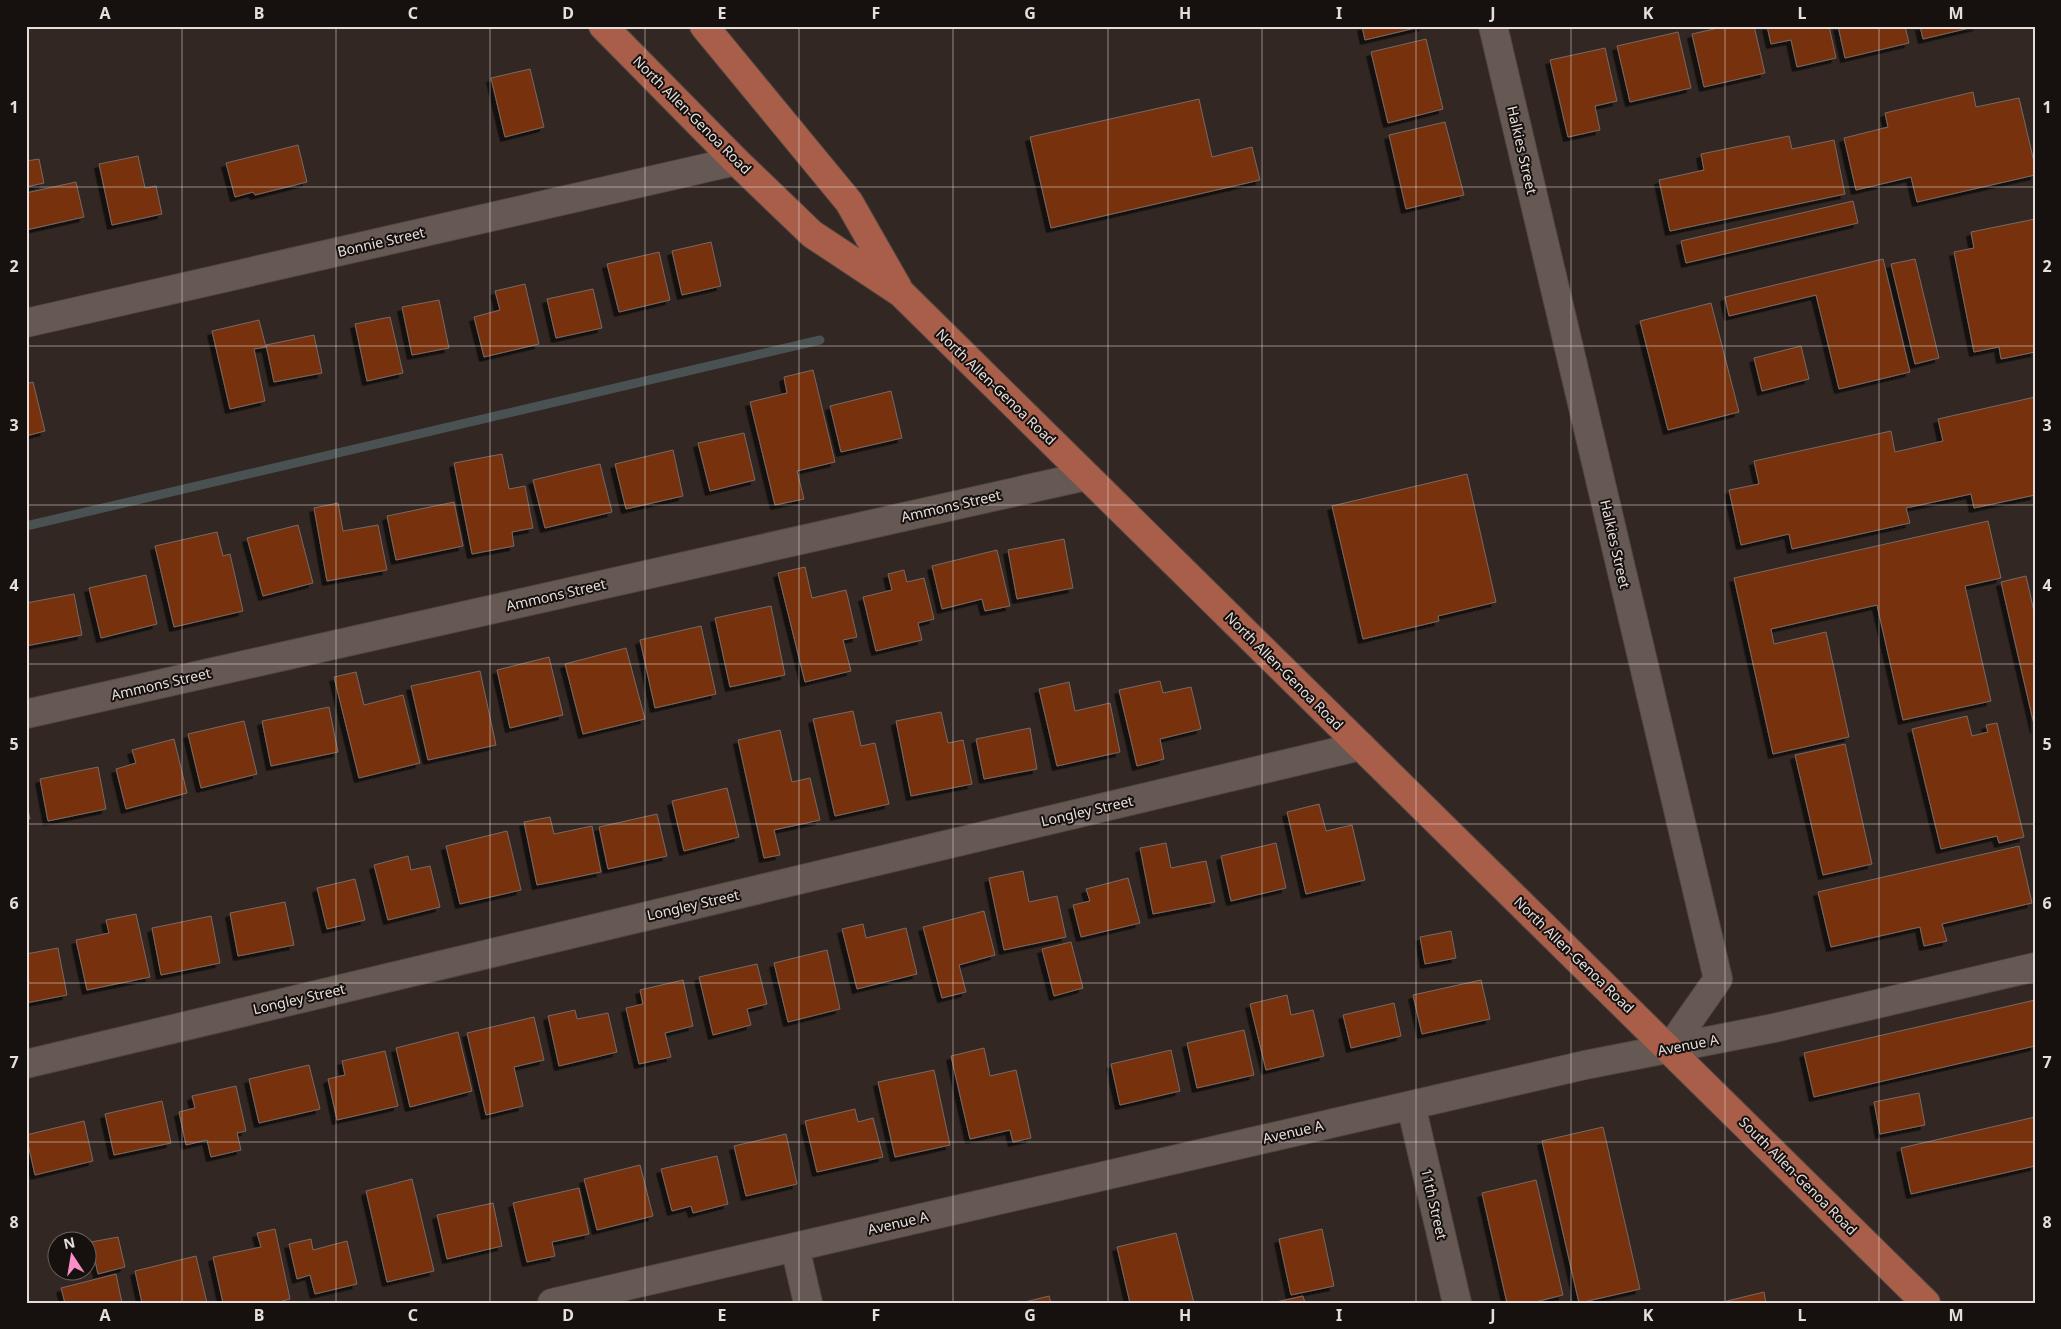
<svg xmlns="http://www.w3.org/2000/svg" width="2061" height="1329" font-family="'Noto Sans',sans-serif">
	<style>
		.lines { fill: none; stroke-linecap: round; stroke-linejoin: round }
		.stream { stroke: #4a5153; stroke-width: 9 }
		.building { fill: #773111; stroke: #776964; filter: url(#shadow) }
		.minor-casing { stroke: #4f4642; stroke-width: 30 }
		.major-casing { stroke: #4f4642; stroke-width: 30 }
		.minor { stroke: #665954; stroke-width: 28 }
		.major { stroke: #a95e4a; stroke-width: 28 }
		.grid { fill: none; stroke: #e6dedb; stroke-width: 1; stroke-opacity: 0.55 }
		.labels { text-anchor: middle; stroke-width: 4; stroke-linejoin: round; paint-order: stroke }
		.street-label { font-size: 14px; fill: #e6dedb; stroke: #16110f }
		.neatline { fill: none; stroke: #e6dedb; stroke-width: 2 }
		.grid-label { font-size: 16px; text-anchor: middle; font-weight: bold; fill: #e6dedb }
	</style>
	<defs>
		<filter id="shadow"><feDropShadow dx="-4.5" dy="4.5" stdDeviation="0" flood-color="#0009"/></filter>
	</defs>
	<rect width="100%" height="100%" fill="#322722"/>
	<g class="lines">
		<path class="stream" d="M 26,526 L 820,340"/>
	</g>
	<path class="building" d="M 1362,26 L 1424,26 L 1365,40 Z
		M 1727,26 L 1754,26 L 1765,73 L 1704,87 L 1692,34 Z
		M 1767,26 L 1829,26 L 1836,58 L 1797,67 L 1791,40 L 1771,44 Z
		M 1838,26 L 1905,26 L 1909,43 L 1845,58 Z
		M 1920,26 L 1978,26 L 1923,39 Z
		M 1678,32 L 1691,88 L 1630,102 L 1617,46 Z
		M 1426,39 L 1443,109 L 1388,123 L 1371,52 Z
		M 1605,48 L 1617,101 L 1595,106 L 1600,130 L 1568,137 L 1550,60 Z
		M 530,69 L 544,127 L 505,137 L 491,78 Z
		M 1973,92 L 1976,107 L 2019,98 L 2035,166 L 2035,175 L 1917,202 L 1911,177 L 1856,190 L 1844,138 L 1888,127 L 1885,113 Z
		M 1199,99 L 1212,157 L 1252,147 L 1260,180 L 1051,228 L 1030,137 Z
		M 1445,122 L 1464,195 L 1406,209 L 1389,135 Z
		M 1789,136 L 1792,149 L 1834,140 L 1845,194 L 1670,231 L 1659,180 L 1704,170 L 1701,154 Z
		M 298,145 L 307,182 L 255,195 L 253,192 L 235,197 L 226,163 Z
		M 138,156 L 145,188 L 156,186 L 162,214 L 112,225 L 99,164 Z
		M 39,159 L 44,183 L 26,187 L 26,161 Z
		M 76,182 L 84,217 L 26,230 L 26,193 Z
		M 1853,201 L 1858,223 L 1686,263 L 1681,241 Z
		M 2035,219 L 2035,352 L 2001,359 L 1999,347 L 1974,352 L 1954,252 L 1974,248 L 1971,232 Z
		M 711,242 L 721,286 L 682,295 L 672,251 Z
		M 659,252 L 670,300 L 619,312 L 607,264 Z
		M 1883,259 L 1910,372 L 1839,389 L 1816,295 L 1729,316 L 1725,297 Z
		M 1915,259 L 1939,358 L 1915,364 L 1891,264 Z
		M 525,284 L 539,344 L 484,357 L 474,317 L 500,310 L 495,291 Z
		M 593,289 L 602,328 L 556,338 L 547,299 Z
		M 439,300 L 449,348 L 412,355 L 402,307 Z
		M 1711,303 L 1739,412 L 1668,430 L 1640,321 Z
		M 390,317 L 403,373 L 367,381 L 355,324 Z
		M 259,320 L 266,347 L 254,349 L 265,401 L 230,409 L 212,331 Z
		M 314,335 L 322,373 L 274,382 L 266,345 Z
		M 1801,346 L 1809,379 L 1762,391 L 1754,358 Z
		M 813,370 L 835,462 L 797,471 L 804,499 L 775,505 L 750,402 L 787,393 L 784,377 Z
		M 33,382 L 45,431 L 26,436 L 26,384 Z
		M 891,391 L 902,438 L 841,452 L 830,406 Z
		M 2035,397 L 2035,495 L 1974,508 L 1971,494 L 1906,508 L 1910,523 L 1792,549 L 1789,534 L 1741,545 L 1729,490 L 1759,484 L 1754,461 L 1891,431 L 1895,452 L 1943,441 L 1938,419 Z
		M 744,433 L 755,480 L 710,491 L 698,443 Z
		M 673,450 L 683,496 L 626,509 L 615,464 Z
		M 502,454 L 509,489 L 525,486 L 533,528 L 512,532 L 514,546 L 472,554 L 454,463 Z
		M 600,464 L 612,512 L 545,528 L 533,480 Z
		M 1467,474 L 1496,602 L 1438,616 L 1439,621 L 1363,639 L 1332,506 Z
		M 454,502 L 463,546 L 396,560 L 387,516 Z
		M 338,503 L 343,531 L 378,525 L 387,570 L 327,581 L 314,508 Z
		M 1988,521 L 2001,578 L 1965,586 L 1991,701 L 1903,720 L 1877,605 L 1771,629 L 1774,644 L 1826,632 L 1849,737 L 1773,754 L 1734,578 Z
		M 298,525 L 313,583 L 263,596 L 247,538 Z
		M 217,532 L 223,556 L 230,554 L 243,611 L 174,627 L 155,546 Z
		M 1064,539 L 1073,588 L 1017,599 L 1008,550 Z
		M 997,550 L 1010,606 L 985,611 L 982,599 L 942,609 L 932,566 Z
		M 805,567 L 812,598 L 846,590 L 857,637 L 843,640 L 851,671 L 805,682 L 778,573 Z
		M 904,570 L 907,582 L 924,578 L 934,619 L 918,623 L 922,640 L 876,651 L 863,597 L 892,590 L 888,574 Z
		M 146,575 L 157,624 L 101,638 L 89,588 Z
		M 2026,576 L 2035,616 L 2035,729 L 2001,582 Z
		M 74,594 L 82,635 L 26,646 L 26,603 Z
		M 771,606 L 785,675 L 730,687 L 715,618 Z
		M 701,626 L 716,694 L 655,708 L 640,640 Z
		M 626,648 L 645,719 L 583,734 L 565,664 Z
		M 549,657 L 563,715 L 510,728 L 497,670 Z
		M 480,671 L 496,745 L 428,760 L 411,686 Z
		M 356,672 L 364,705 L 403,695 L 420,763 L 359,778 L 334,677 Z
		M 1160,681 L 1163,693 L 1191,687 L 1201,729 L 1160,739 L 1164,759 L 1137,766 L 1119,690 Z
		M 1069,682 L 1075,711 L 1110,703 L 1120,752 L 1057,766 L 1039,689 Z
		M 329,707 L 338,752 L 271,766 L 262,721 Z
		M 853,711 L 861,746 L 875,743 L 889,804 L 835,816 L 813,719 Z
		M 941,712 L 948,743 L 963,740 L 972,784 L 911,796 L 896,721 Z
		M 1967,716 L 1972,736 L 1988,732 L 1986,725 L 1997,723 L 2024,837 L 1999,843 L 1997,836 L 1941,849 L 1912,729 Z
		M 244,721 L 257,774 L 201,788 L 188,734 Z
		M 1030,728 L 1037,769 L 984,779 L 976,739 Z
		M 780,730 L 792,782 L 810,778 L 820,820 L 774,830 L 780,855 L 764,858 L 738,740 Z
		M 174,739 L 187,793 L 126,809 L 116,769 L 136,763 L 132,750 Z
		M 1845,744 L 1872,864 L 1823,875 L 1795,755 Z
		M 98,767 L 106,809 L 48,821 L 40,779 Z
		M 727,788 L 739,837 L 684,851 L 672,801 Z
		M 26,800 L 30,819 L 26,819 Z
		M 1319,804 L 1326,831 L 1352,825 L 1365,880 L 1306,894 L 1287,812 Z
		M 657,814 L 667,856 L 608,869 L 599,827 Z
		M 550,817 L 554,834 L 592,826 L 601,872 L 537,885 L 524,822 Z
		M 507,831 L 521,890 L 460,904 L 446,846 Z
		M 1166,843 L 1171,868 L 1206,861 L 1215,902 L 1153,914 L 1140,848 Z
		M 1276,843 L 1286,888 L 1231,901 L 1221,856 Z
		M 2019,846 L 2032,903 L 1942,924 L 1947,941 L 1924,946 L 1920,927 L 1831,947 L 1818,892 Z
		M 408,856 L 411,870 L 430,866 L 440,907 L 388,920 L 374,865 Z
		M 1023,871 L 1029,902 L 1057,896 L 1066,937 L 1004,950 L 989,878 Z
		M 1128,878 L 1140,923 L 1081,937 L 1073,905 L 1090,901 L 1086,889 Z
		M 355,879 L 365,920 L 327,929 L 317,888 Z
		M 285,902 L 294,945 L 238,956 L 230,913 Z
		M 984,911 L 995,955 L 959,965 L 966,992 L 942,998 L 923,927 Z
		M 136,914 L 150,977 L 87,990 L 76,940 L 109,933 L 106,920 Z
		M 211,916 L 220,963 L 161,975 L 152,928 Z
		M 863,924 L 866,938 L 906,928 L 917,974 L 857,989 L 842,929 Z
		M 1451,931 L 1456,958 L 1425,964 L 1420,937 Z
		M 1071,942 L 1083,988 L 1054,996 L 1042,949 Z
		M 58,948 L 67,995 L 26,1003 L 26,954 Z
		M 827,950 L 840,1009 L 788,1022 L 774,963 Z
		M 757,964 L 767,1004 L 747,1009 L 751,1025 L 713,1035 L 699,977 Z
		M 683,980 L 693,1026 L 665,1033 L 671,1057 L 639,1064 L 626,1008 L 643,1004 L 640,990 Z
		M 1481,980 L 1490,1019 L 1422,1034 L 1413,995 Z
		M 1287,995 L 1291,1015 L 1313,1010 L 1324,1056 L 1266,1070 L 1250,1004 Z
		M 2035,1000 L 2035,1046 L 1814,1097 L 1804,1053 Z
		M 1394,1003 L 1401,1036 L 1351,1048 L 1343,1015 Z
		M 575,1010 L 577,1019 L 608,1013 L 617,1052 L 559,1066 L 548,1016 Z
		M 534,1017 L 544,1060 L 514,1067 L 523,1106 L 486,1115 L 467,1033 Z
		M 1244,1030 L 1254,1075 L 1197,1088 L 1187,1043 Z
		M 458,1032 L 472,1091 L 410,1107 L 396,1048 Z
		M 984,1048 L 990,1076 L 1016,1070 L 1031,1138 L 1013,1142 L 1010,1130 L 970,1139 L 951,1056 Z
		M 1171,1050 L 1180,1091 L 1120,1105 L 1111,1064 Z
		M 385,1051 L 398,1106 L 337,1120 L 328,1079 L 345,1075 L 342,1061 Z
		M 309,1065 L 320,1109 L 259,1123 L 249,1079 Z
		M 934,1070 L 950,1145 L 895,1157 L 878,1082 Z
		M 236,1086 L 246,1131 L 237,1133 L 241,1150 L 211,1157 L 207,1140 L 186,1145 L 179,1112 L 195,1108 L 192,1096 Z
		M 1919,1093 L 1925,1125 L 1880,1134 L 1874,1102 Z
		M 162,1101 L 171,1143 L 114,1155 L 105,1114 Z
		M 855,1109 L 858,1122 L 873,1118 L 883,1157 L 817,1172 L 805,1121 Z
		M 2035,1117 L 2035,1166 L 1911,1194 L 1901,1148 Z
		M 84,1121 L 93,1161 L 35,1175 L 26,1135 Z
		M 1603,1127 L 1640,1289 L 1579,1303 L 1542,1141 Z
		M 786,1134 L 797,1184 L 746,1196 L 734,1146 Z
		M 717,1156 L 728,1204 L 693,1213 L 691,1206 L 672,1211 L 661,1169 Z
		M 640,1165 L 653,1216 L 597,1230 L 584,1179 Z
		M 412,1179 L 434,1271 L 387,1282 L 366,1191 Z
		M 1536,1180 L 1563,1295 L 1531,1303 L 1507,1303 L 1482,1193 Z
		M 579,1188 L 589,1234 L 552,1242 L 555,1256 L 527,1262 L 513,1203 Z
		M 493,1203 L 502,1246 L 447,1259 L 437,1215 Z
		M 275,1229 L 290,1299 L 275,1303 L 223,1303 L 213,1257 L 261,1247 L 257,1233 Z
		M 1322,1229 L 1334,1286 L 1291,1295 L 1279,1239 Z
		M 1176,1233 L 1194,1303 L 1130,1303 L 1117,1247 Z
		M 118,1237 L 125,1267 L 98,1274 L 91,1242 Z
		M 311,1239 L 313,1250 L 347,1241 L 357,1284 L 315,1294 L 310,1275 L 297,1279 L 289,1244 Z
		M 196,1256 L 207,1303 L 142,1303 L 135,1271 Z
		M 116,1274 L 122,1303 L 65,1303 L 61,1288 Z
		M 1764,1292 L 1766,1303 L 1723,1303 L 1723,1302 Z
		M 1049,1296 L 1051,1303 L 1021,1303 Z
		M 1303,1296 L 1305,1303 L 1276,1303 L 1276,1302 Z"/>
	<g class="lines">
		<defs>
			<path id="minor" d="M 1493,26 L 1718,979 L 1669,1049
				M 26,323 L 736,161
				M 26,714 L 1086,476
				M 26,1064 L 1361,746
				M 1411,1105 L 1457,1303
				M 795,1247 L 808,1303
				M 552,1303 L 1585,1065 L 1774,1028 L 2035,967"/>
			<path id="major" d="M 603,26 L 736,161 L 812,234 L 901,293 L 1926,1303
				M 704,26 L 849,202 L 898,288"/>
		</defs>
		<use href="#minor" class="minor-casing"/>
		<use href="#major" class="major-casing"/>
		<use href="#minor" class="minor"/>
		<use href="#major" class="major"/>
	</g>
	<path class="grid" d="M 182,26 L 182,1303M 336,26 L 336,1303M 490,26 L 490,1303M 645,26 L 645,1303M 799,26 L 799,1303M 953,26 L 953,1303M 1108,26 L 1108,1303M 1262,26 L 1262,1303M 1416,26 L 1416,1303M 1571,26 L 1571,1303M 1725,26 L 1725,1303M 1879,26 L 1879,1303M 26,187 L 2035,187M 26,346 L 2035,346M 26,505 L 2035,505M 26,664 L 2035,664M 26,824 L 2035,824M 26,983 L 2035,983M 26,1142 L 2035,1142"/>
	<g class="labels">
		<g class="street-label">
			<text transform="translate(692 115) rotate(45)" y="5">North Allen-Genoa Road</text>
			<text transform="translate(1522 150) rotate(77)" y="5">Halkies Street</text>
			<text transform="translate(381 242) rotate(-13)" y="5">Bonnie Street</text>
			<text transform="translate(996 387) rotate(44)" y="5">North Allen-Genoa Road</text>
			<text transform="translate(951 506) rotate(-13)" y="5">Ammons Street</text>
			<text transform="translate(1615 544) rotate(77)" y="5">Halkies Street</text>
			<text transform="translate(556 595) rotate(-13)" y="5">Ammons Street</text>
			<text transform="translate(1284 671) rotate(45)" y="5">North Allen-Genoa Road</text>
			<text transform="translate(161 684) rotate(-13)" y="5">Ammons Street</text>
			<text transform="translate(1087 811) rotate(-13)" y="5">Longley Street</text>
			<text transform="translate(693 905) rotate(-13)" y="5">Longley Street</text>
			<text transform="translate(1574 955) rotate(44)" y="5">North Allen-Genoa Road</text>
			<text transform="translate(299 999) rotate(-13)" y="5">Longley Street</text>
			<text transform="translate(1688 1045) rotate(-11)" y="5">Avenue A</text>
			<text transform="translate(1293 1132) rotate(-13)" y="5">Avenue A</text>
			<text transform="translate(1798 1176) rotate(45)" y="5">South Allen-Genoa Road</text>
			<text transform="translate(1434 1204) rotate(77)" y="5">11th Street</text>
			<text transform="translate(898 1223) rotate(-13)" y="5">Avenue A</text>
		</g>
	</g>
	<rect width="2061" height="1329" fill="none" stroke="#16110f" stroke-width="55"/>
	<g transform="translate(72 1256) rotate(348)"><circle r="24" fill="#16110f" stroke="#696361"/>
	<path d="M0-4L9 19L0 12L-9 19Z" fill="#fa8fc6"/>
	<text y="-8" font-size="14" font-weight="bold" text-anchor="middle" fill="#e6dedb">N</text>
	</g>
	<rect x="28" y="28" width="2006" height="1274" class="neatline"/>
	<g class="grid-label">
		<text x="105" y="19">A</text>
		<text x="259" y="19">B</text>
		<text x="413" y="19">C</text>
		<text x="568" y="19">D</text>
		<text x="722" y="19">E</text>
		<text x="876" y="19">F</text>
		<text x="1030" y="19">G</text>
		<text x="1185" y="19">H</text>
		<text x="1339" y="19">I</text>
		<text x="1493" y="19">J</text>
		<text x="1648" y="19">K</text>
		<text x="1802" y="19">L</text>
		<text x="1956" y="19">M</text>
		<text x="14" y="113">1</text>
		<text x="2047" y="113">1</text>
		<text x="14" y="272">2</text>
		<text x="2047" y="272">2</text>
		<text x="14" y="431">3</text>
		<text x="2047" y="431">3</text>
		<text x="14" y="591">4</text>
		<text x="2047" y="591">4</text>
		<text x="14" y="750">5</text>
		<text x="2047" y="750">5</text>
		<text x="14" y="909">6</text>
		<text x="2047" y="909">6</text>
		<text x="14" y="1068">7</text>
		<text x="2047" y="1068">7</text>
		<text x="14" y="1228">8</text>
		<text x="2047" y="1228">8</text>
		<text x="105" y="1321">A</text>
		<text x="259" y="1321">B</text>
		<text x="413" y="1321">C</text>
		<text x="568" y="1321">D</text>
		<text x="722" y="1321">E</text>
		<text x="876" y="1321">F</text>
		<text x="1030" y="1321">G</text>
		<text x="1185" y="1321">H</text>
		<text x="1339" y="1321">I</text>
		<text x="1493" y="1321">J</text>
		<text x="1648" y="1321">K</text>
		<text x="1802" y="1321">L</text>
		<text x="1956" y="1321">M</text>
	</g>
</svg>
